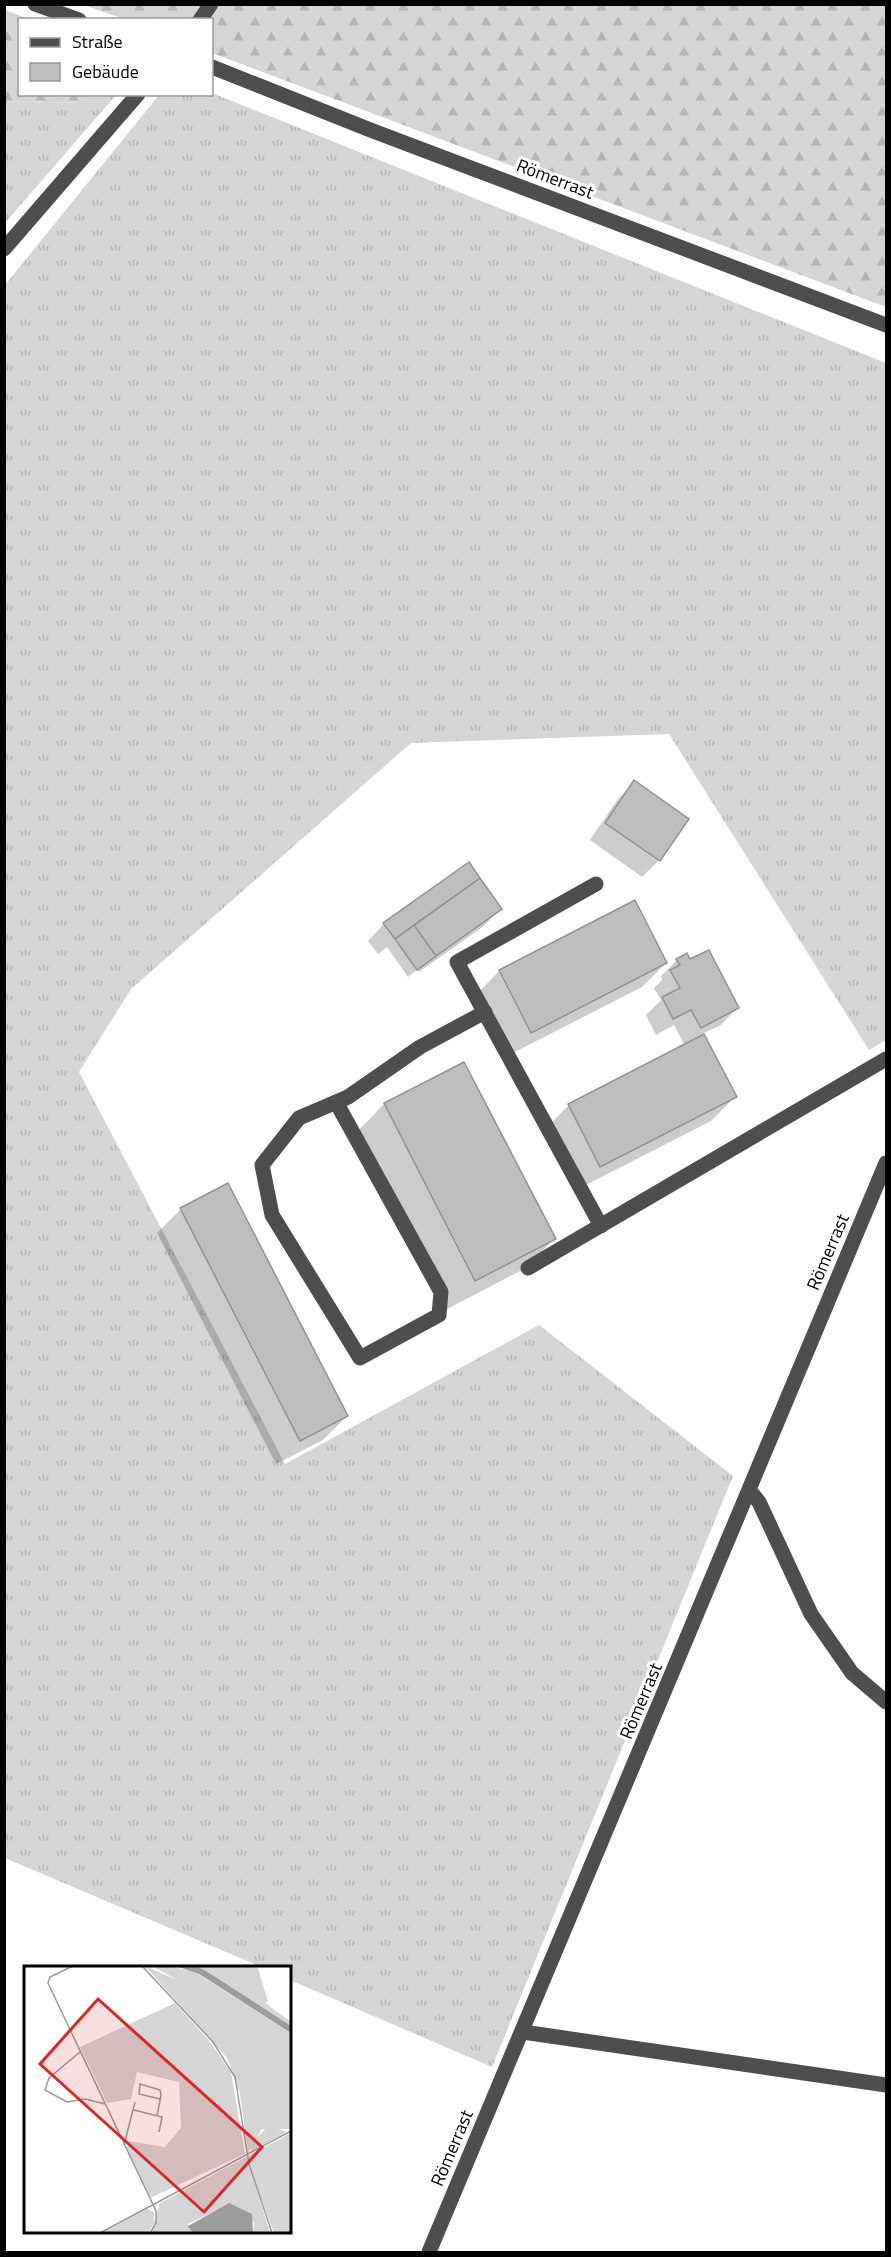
<svg xmlns="http://www.w3.org/2000/svg" width="891" height="2257" font-family="'Titillium Web',sans-serif">
	<style>
		.grass { fill: url(#grass-tufts) }
		.forest { fill: url(#forest-firs) }
		.shadow { fill: #0003 }
		.building { fill: #bebebe; stroke: #929292; stroke-width: 1.5 }
		.lines { fill: none; stroke-linecap: round; stroke-linejoin: round }
		.minor { stroke: #4e4e4e; stroke-width: 15 }
		.labels { text-anchor: middle; stroke-width: 6; stroke-linejoin: round; paint-order: stroke }
		.street-label { font-size: 18px; fill: #000; stroke: #fff }
		.inset-road { fill: none; stroke: #999; stroke-width: 1.5 }
		.view { fill: #d62828; fill-opacity: 0.15; stroke: #d62828; stroke-width: 3 }
		.inset-edge { fill: none; stroke: #000; stroke-width: 3 }
	</style>
	<defs>
		<pattern id="grass-tufts" width="24" height="20" patternUnits="userSpaceOnUse" patternTransform="scale(1.5)"><rect width="24" height="20" fill="#d5d5d5"/><path d="M3 7l-1-3M5 7V3M7 7l1-3M15 17l-1-3M17 17v-4M19 17l1-3" fill="none" stroke="#b5b5b5"/></pattern>
		<pattern id="forest-firs" width="22" height="20" patternUnits="userSpaceOnUse" patternTransform="scale(1.5)"><rect width="22" height="20" fill="#d5d5d5"/><path d="M5 1l3.5 6h-7zM16 11l3.5 6h-7z" fill="#b5b5b5"/></pattern>
	</defs>
	<rect width="100%" height="100%" fill="#fff"/>
	<path class="grass" d="M 212,93 L 886,363 L 886,1040 L 869,1050 L 669,734 L 411,743 L 131,989 L 79,1072 L 285,1464 L 539,1325 L 733,1476 L 492,2067 L 290,1980 L 290,1968 L 261,1967 L 5,1858 L 5,285 L 159,95 L 212,94 Z
		M 90,95 L 116,95 L 5,223 L 5,101 L 84,103 Z"/>
	<path class="forest" d="M 83,5 L 886,5 L 886,307 L 212,53 L 212,20 L 124,19 Z
		M 5,10 L 28,19 L 20,20 L 20,94 L 90,95 L 84,103 L 5,101 Z"/>
	<path class="shadow" d="M 635,782 L 687,819 L 659,860 L 642,877 L 590,840 L 618,799 Z
		M 500,909 L 484,926 L 419,972 L 417,970 L 408,977 L 387,947 L 378,954 L 368,941 L 384,924 Z
		M 677,960 L 690,961 L 737,1008 L 721,1025 L 702,1034 L 735,1097 L 711,1121 L 576,1190 L 545,1129 L 569,1105 L 685,1046 L 674,1025 L 656,1035 L 646,1015 L 661,1000 L 654,988 L 662,980 L 661,976 Z
		M 666,963 L 642,987 L 507,1056 L 476,995 L 499,971 Z
		M 463,1064 L 554,1239 L 524,1269 L 445,1310 L 355,1134 L 384,1104 Z
		M 181,1209 L 347,1416 L 323,1440 L 276,1464 L 157,1233 Z"/>
	<path class="building" d="M 634,780 L 689,819 L 660,861 L 605,823 Z
		M 469,862 L 480,878 L 395,939 L 383,923 Z
		M 480,878 L 502,909 L 436,956 L 414,925 Z
		M 635,900 L 667,963 L 531,1033 L 499,970 Z
		M 414,925 L 436,956 L 417,970 L 395,939 Z
		M 709,950 L 739,1008 L 701,1028 L 691,1010 L 673,1019 L 662,997 L 680,988 L 670,970 L 680,965 L 676,959 L 687,953 L 690,959 Z
		M 704,1034 L 737,1097 L 600,1167 L 568,1104 Z
		M 464,1062 L 556,1239 L 475,1281 L 384,1103 Z
		M 228,1183 L 348,1416 L 300,1441 L 180,1208 Z"/>
	<g class="lines">
		<path class="minor" d="M 35,4 L 79,20
			M 200,20 L 211,4
			M 212,67 L 373,131 L 886,325
			M 4,249 L 138,94
			M 596,884 L 457,962 L 601,1226
			M 336,1102 L 441,1292 L 439,1315 L 360,1358 L 272,1215 L 262,1165 L 299,1118 L 348,1097 L 420,1047 L 485,1012
			M 528,1268 L 886,1059
			M 750,1491 L 759,1502 L 811,1614 L 852,1673 L 886,1702
			M 523,2032 L 886,2085
			M 429,2252 L 886,1163"/>
	</g>
	<g class="labels">
		<g class="street-label">
			<text transform="translate(555 179) rotate(21)" y="6">Römerrast</text>
			<text transform="translate(828 1252) rotate(-67)" y="6">Römerrast</text>
			<text transform="translate(641 1701) rotate(-67)" y="6">Römerrast</text>
			<text transform="translate(452 2148) rotate(-67)" y="6">Römerrast</text>
		</g>
	</g>
	<g transform="translate(24 1966)">
		<rect width="267" height="267" fill="#fff"/>
		<path d="M 121,0 L 153,14 L 162,5 L 147,0 L 171,6 L 267,67 L 267,163 L 238,163 L 224,187 L 216,127 L 203,92 ZM 172,0 L 233,0 L 244,35 L 241,37 L 267,56 L 267,60 ZM 151,37 L 186,76 L 207,106 L 221,188 L 126,232 L 103,182 L 105,175 L 141,181 L 157,162 L 155,116 L 113,106 L 107,133 L 83,137 L 56,81 Z" fill="#d5d5d5"/>
		<path d="M 128,0 L 147,0 L 162,5 L 153,14 ZM 245,159 L 262,166 L 228,185 L 225,180 ZM 267,167 L 267,267 L 250,267 L 230,214 L 246,267 L 229,267 L 230,256 L 197,242 L 164,258 L 169,267 L 127,267 L 136,237 ZM 123,243 L 130,246 L 130,257 L 124,267 L 79,267 Z" fill="#d5d5d5"/>
		<path d="M 152,0 L 172,0 L 182,5 L 267,60 L 267,67 L 175,8 ZM 205,237 L 228,248 L 229,267 L 169,267 L 164,260 Z" fill="#9c9c9c"/>
		<path class="inset-road" d="M 49,0 L 26,11 L 24,17 L 132,245 L 132,257 L 126,267M 118,0 L 189,76 L 211,111 L 225,198 L 248,267M 56,86 L 25,112 L 21,124 L 43,136 L 61,133 L 81,138M 110,144 L 138,151 L 135,166M 133,150 L 137,129 L 136,124 L 116,118 L 115,128 L 136,133M 100,179 L 111,136M 76,267 L 267,165"/>
		<path class="view" d="M 74,33 L 238,181 L 180,246 L 16,98 Z"/>
		<rect width="267" height="267" class="inset-edge"/>
	</g>
	<rect width="891" height="2257" fill="none" stroke="#000000" stroke-width="12"/>
	<rect x="18" y="18" width="195" height="78" fill="#ffffff" stroke="#999999" stroke-width="1.5"/>
	<rect x="30" y="38" width="30" height="9" fill="#4e4e4e" stroke="#999999" stroke-width="1.5"/>
	<text x="72" y="48" font-size="18" fill="#000000">Straße</text>
	<rect x="30" y="63" width="30" height="18" fill="#bebebe" stroke="#999999" stroke-width="1.5"/>
	<text x="72" y="78" font-size="18" fill="#000000">Gebäude</text>
</svg>
